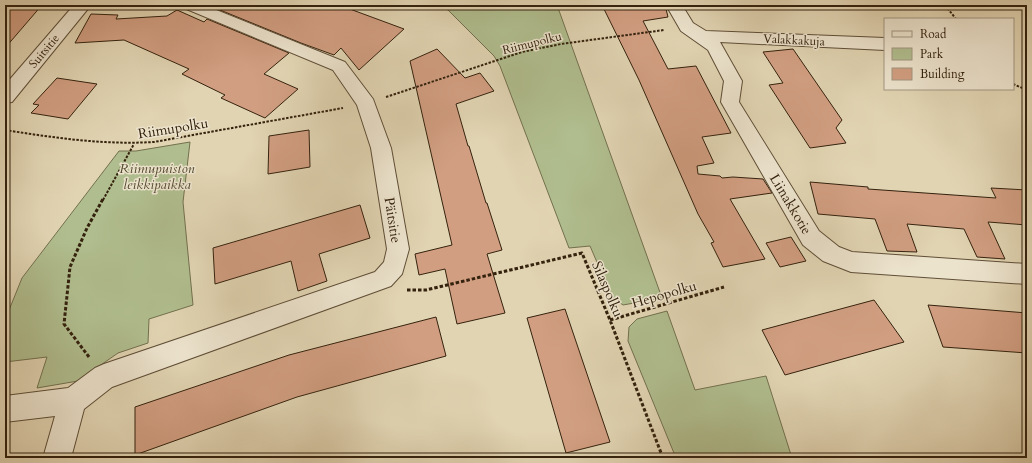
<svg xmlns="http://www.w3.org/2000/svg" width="1032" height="463" font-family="Cardo,serif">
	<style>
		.green { fill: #b0bd8e; stroke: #72704e }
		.building { fill: #d19e81; stroke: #34220e }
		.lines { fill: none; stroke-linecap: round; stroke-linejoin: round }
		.minor-casing { stroke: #5f4e37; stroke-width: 2 }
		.path-far1 { stroke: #34220e; stroke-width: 2; stroke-dasharray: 2.5 1.5; stroke-linecap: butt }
		.path { stroke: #34220e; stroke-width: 3; stroke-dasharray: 3.5 2; stroke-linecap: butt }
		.minor { fill: #ece3cd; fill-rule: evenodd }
		.labels { text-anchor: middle; stroke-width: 3; stroke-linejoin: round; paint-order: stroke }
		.far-street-label { font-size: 12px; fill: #34220e; stroke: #ece3cd }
		.street-label { font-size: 14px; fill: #34220e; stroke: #ece3cd }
		.park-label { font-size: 14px; font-style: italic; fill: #53492e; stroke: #ece3cd }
	</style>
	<rect width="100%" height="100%" fill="#e1d4b2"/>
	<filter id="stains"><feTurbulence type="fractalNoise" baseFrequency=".005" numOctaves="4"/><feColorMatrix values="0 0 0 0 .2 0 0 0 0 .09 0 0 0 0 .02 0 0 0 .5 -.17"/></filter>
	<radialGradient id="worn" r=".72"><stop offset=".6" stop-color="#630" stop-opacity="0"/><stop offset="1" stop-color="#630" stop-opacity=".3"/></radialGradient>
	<path class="green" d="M 436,5 L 557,5 L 662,298 L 623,305 L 612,297 L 590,246 L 569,248 L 500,66 L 494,56 L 448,10 Z
		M 190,142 L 183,202 L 193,305 L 149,319 L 148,343 L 118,353 L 78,381 L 37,388 L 47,357 L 5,362 L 5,320 L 22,278 L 119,151 L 136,151 Z
		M 667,311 L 695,390 L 766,376 L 792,458 L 676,458 L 628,341 L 629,327 L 637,319 Z"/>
	<path class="building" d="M 11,5 L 42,5 L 5,48 L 5,14 Z
		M 227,5 L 339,5 L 404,29 L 359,70 L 341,48 L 334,55 L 301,43 L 220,10 Z
		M 602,5 L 665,5 L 668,17 L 643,21 L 668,69 L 696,66 L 731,133 L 702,137 L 714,163 L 697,166 L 698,174 L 720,176 L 722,178 L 733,177 L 763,179 L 772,193 L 730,199 L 765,259 L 723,267 L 711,243 L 714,242 L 698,214 L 639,80 Z
		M 177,10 L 204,22 L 207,19 L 289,53 L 264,74 L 298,89 L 265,118 L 221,98 L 225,95 L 182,74 L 189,69 L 124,40 L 75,43 L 91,14 L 118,15 L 116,19 L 167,16 Z
		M 437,49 L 465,78 L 480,73 L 494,91 L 456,104 L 468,146 L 469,146 L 486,203 L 487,203 L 502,250 L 487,254 L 505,313 L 457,324 L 445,269 L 419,275 L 415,254 L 452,245 L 410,61 Z
		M 793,49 L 842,120 L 836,128 L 846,143 L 810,148 L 769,85 L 783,83 L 763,52 Z
		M 57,78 L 97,84 L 68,119 L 31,113 L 39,105 L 33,104 Z
		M 309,130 L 310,167 L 268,174 L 269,136 Z
		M 810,182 L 868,187 L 868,189 L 996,198 L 991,188 L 1027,190 L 1027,225 L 988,222 L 1005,259 L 977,257 L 964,229 L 907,224 L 917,252 L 887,251 L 875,219 L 818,214 Z
		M 360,205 L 370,238 L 319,254 L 327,281 L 298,291 L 291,261 L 215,284 L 213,248 Z
		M 791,237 L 806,261 L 780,267 L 766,243 Z
		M 874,300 L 904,342 L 785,375 L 762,330 Z
		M 928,305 L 1027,313 L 1027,353 L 943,347 Z
		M 565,309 L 610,442 L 566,453 L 527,318 Z
		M 436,317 L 446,356 L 297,397 L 135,455 L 135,407 L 289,355 Z"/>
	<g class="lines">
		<defs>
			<path id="minor" d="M 74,5 L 91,5 L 12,102 L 5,103 L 5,85 Z
				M 182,5 L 204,5 L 345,62 L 373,99 L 391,148 L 409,249 L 402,274 L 391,286 L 112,387 L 84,409 L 71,458 L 43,458 L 55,416 L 5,422 L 5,396 L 68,388 L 95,368 L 104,364 L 375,272 L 384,262 L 387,249 L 371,148 L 357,105 L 333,70 L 184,8 Z
				M 666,5 L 682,5 L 693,23 L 706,31 L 885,38 L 885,50 L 720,42 L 742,81 L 739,102 L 819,231 L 839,247 L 852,252 L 1027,264 L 1027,284 L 851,272 L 823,261 L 803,245 L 721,102 L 724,81 L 708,50 L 681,31 Z"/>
		</defs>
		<use href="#minor" class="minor-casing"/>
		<path class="path-far1" d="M 945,5 L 956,19
			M 1013,84 L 1027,90
			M 386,97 L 522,52 L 561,44 L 664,30
			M 5,130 C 55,138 104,145 154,142 L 343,108
			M 103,200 L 134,144"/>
		<path class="path" d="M 407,290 L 426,290 L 582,253 L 610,320 L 663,458
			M 610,320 L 724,287
			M 89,357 L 64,324 L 70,267 L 87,228 L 103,199"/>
		<use href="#minor" class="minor"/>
	</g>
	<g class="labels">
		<g class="far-street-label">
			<text transform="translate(794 40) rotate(3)" y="4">Valakkakuja</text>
			<text transform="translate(532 43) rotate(-14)" y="4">Riimupolku</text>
			<text transform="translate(44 51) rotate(-50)" y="4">Suitsitie</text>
		</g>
		<g class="street-label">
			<text transform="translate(173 128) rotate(-9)" y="5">Riimupolku</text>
			<text transform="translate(791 204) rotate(59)" y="5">Liinakkotie</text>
			<text transform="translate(393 220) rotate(81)" y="5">Päitsitie</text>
			<text transform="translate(608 289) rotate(67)" y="5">Silaspolku</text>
			<text transform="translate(664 294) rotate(-16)" y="5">Hepopolku</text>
		</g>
		<g class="park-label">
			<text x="157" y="173">Riimupuiston<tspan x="157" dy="16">leikkipaikka</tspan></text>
		</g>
	</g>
	<rect width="1032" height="463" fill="none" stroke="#e1d4b2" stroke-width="20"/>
	<rect x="6" y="6" width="1020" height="451" fill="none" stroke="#34220e" stroke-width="2"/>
	<rect x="10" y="10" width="1012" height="443" fill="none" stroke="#34220e"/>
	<rect x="884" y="18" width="130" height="72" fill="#ece3cd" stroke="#a29681"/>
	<rect x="892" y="31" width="20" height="6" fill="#ece3cd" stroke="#a29681"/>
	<text x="920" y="38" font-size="12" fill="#34220e">Road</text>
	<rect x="892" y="48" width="20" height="12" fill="#b0bd8e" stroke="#a29681"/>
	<text x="920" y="58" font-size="12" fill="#34220e">Park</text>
	<rect x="892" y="68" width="20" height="12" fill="#d19e81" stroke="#a29681"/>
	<text x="920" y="78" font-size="12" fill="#34220e">Building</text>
	<rect width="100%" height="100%" filter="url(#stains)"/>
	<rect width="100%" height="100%" fill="url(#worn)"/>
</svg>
